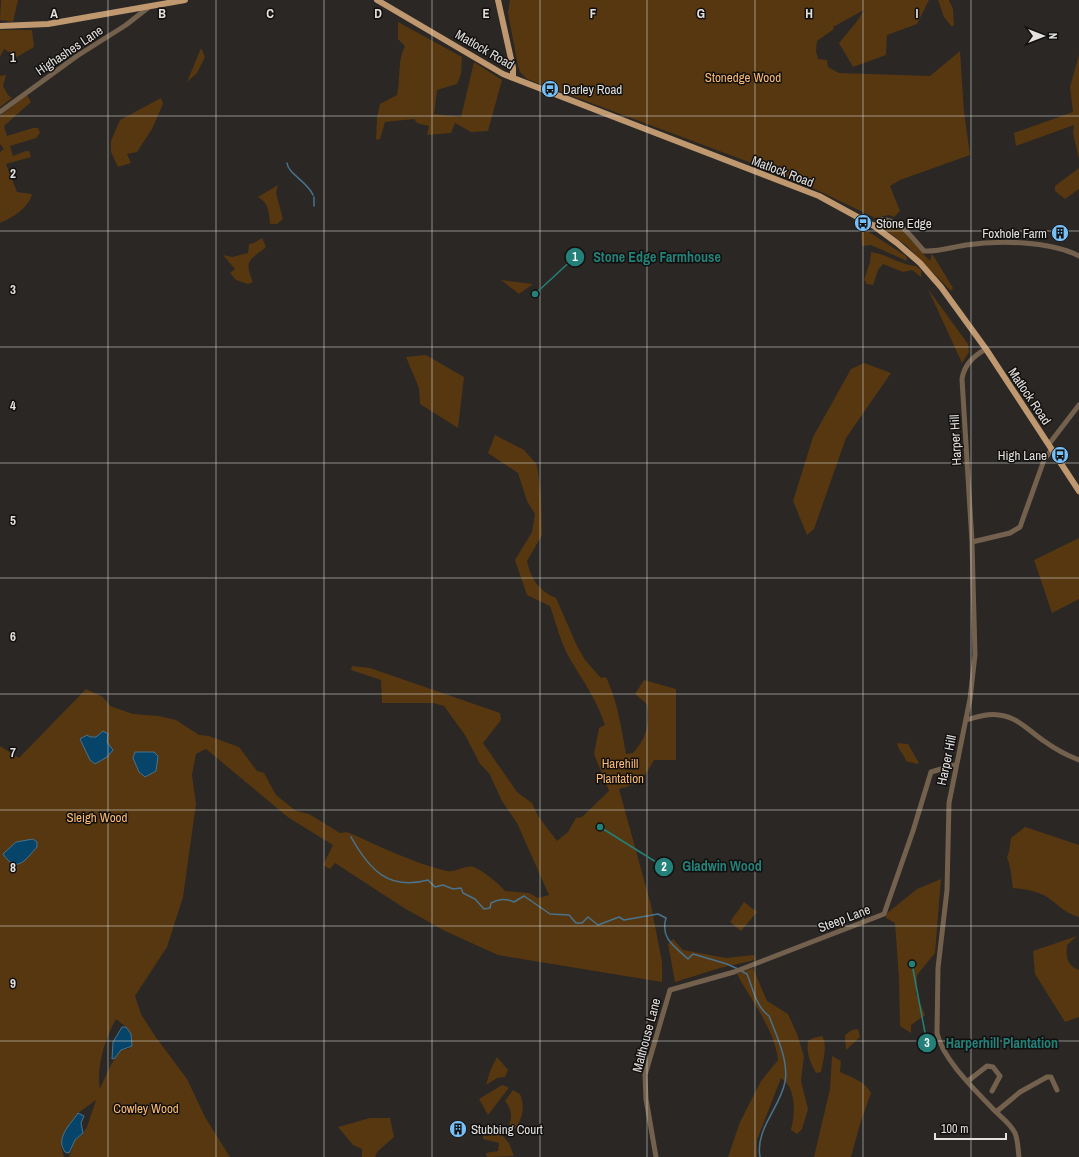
<svg xmlns="http://www.w3.org/2000/svg" width="1079" height="1157" font-family="'Archivo Narrow',sans-serif">
	<style>
		.green { fill: #573710; fill-rule: evenodd }
		.water { fill: #074469; stroke: #49738c }
		.lines { fill: none; stroke-linecap: round; stroke-linejoin: round }
		.stream { stroke: #49738c; stroke-width: 1.5 }
		.minor { stroke: #74614d; stroke-width: 5 }
		.major { stroke: #bf986f; stroke-width: 6 }
		.grid { fill: none; stroke: #e3e1df; stroke-width: 1; stroke-opacity: 0.55 }
		.labels { text-anchor: middle; stroke-width: 3; stroke-linejoin: round; paint-order: stroke }
		.street-label { font-size: 13px; fill: #e3e1df; stroke: #12100f }
		.park-label { font-size: 13px; fill: #fbba73; stroke: #12100f }
		.poi-label { font-size: 13px; fill: #e3e1df; stroke: #12100f; text-anchor: start }
		.grid-label { font-size: 13px; text-anchor: middle; font-weight: bold; fill: #e3e1df; stroke: #12100f; stroke-width: 3; stroke-linejoin: round; paint-order: stroke }
		.leader { fill: none; stroke: #248179; stroke-width: 1.5 }
		.callout-dot { fill: #248179; stroke: #12100f; stroke-width: 1.5 }
		.mark-label { font-size: 12px; text-anchor: middle; font-weight: bold; fill: #fff }
		.callout-label { font-size: 14px; text-anchor: middle; font-weight: bold; fill: #248179; stroke: #12100f; stroke-width: 3; stroke-linejoin: round; paint-order: stroke }
	</style>
	<rect width="100%" height="100%" fill="#2a2725"/>
	<path class="green" d="M 1,0 L 18,0 L 13,22 L 0,20 Z
		M 510,0 L 929,0 L 917,24 L 887,35 L 886,55 L 853,67 L 839,43 L 858,20 L 864,10 L 833,27 L 834,29 L 817,41 L 816,51 L 818,59 L 827,60 L 828,67 L 839,73 L 930,76 L 960,51 L 964,112 L 970,155 L 900,180 L 890,186 L 900,211 L 894,217 L 889,215 L 875,218 L 817,190 L 754,164 L 527,79 L 520,72 L 518,66 L 508,13 Z
		M 938,0 L 949,0 L 953,9 L 954,26 L 951,26 L 944,17 Z
		M 398,22 L 462,57 L 461,74 L 457,84 L 437,90 L 434,114 L 461,117 L 474,62 L 502,80 L 488,131 L 471,132 L 455,123 L 451,133 L 427,135 L 429,126 L 417,123 L 414,119 L 385,122 L 380,139 L 376,140 L 377,118 L 380,104 L 397,95 C 401,78 397,61 405,46 L 398,39 Z
		M 0,30 L 32,30 L 34,47 L 17,57 L 4,49 L 0,57 Z
		M 201,48 L 205,57 L 197,73 L 187,82 Z
		M 1079,55 L 1079,159 L 1073,133 L 1074,125 L 1016,146 L 1014,133 L 1073,112 L 1070,87 Z
		M 6,75 L 3,86 L 8,95 L 12,98 L 0,107 L 0,76 Z
		M 27,95 L 31,102 L 4,126 L 7,136 L 33,128 L 38,128 L 40,133 L 36,138 L 10,146 L 13,156 L 26,151 L 29,151 L 31,157 L 6,164 L 17,192 L 32,194 C 28,209 13,217 0,223 L 0,152 L 4,149 L 0,144 L 0,116 Z
		M 161,98 L 163,104 L 152,129 L 137,152 L 127,154 L 131,163 L 118,167 L 111,152 L 111,141 L 120,120 Z
		M 1079,168 L 1079,189 L 1065,199 L 1055,191 L 1055,186 Z
		M 278,185 L 276,193 L 283,219 L 277,224 L 270,224 C 269,213 269,203 258,197 Z
		M 882,223 C 901,222 917,248 929,260 L 931,259 L 931,255 L 933,255 L 953,288 L 951,291 L 907,246 L 883,228 L 881,224 Z
		M 861,227 L 906,256 L 907,261 L 871,245 L 862,246 Z
		M 262,238 L 266,247 C 251,260 243,259 253,282 L 248,284 L 236,280 L 230,273 L 235,269 L 223,255 L 232,257 L 248,253 L 249,244 L 254,243 Z
		M 871,252 C 887,254 900,265 916,266 L 921,270 L 921,277 L 912,270 L 903,272 L 883,264 L 878,270 L 873,285 L 867,284 L 864,280 L 870,262 Z
		M 501,280 L 533,284 L 519,294 Z
		M 928,289 L 968,344 L 969,352 L 962,363 Z
		M 426,355 L 464,377 L 458,428 L 420,404 L 419,388 L 406,357 Z
		M 864,363 L 891,373 L 846,438 L 814,529 L 807,535 L 793,501 L 813,437 L 851,369 Z
		M 495,435 L 524,450 L 537,465 L 541,495 L 542,535 L 527,561 C 531,579 539,591 556,598 L 577,646 L 585,660 L 601,678 L 606,677 C 618,702 621,727 626,754 L 633,753 C 647,738 650,724 647,704 L 635,694 L 644,680 L 676,689 L 676,760 L 654,760 C 644,778 638,784 619,789 L 651,905 L 662,962 L 662,982 L 498,955 L 445,931 L 404,908 L 335,863 L 330,869 L 323,865 L 333,845 L 289,818 L 206,749 L 196,754 L 192,775 L 196,804 L 183,897 L 167,947 L 135,996 L 141,1014 L 155,1036 L 187,1079 L 205,1117 L 230,1157 L 69,1157 L 75,1140 L 81,1136 L 87,1127 L 96,1100 L 78,1113 L 61,1146 L 64,1157 L 0,1157 L 0,746 L 19,758 L 86,689 L 103,697 L 110,706 L 133,714 L 159,716 L 176,720 L 199,735 L 209,736 L 239,747 L 257,771 L 264,773 L 276,795 L 296,811 L 309,814 L 340,833 L 347,832 C 380,846 412,863 447,871 C 457,873 466,863 476,868 C 487,874 497,882 505,891 L 529,893 L 538,898 L 549,895 L 517,823 L 502,801 L 489,773 L 480,764 L 465,735 L 444,706 L 433,703 L 382,703 L 381,680 L 351,670 L 352,666 L 370,668 L 500,713 L 501,720 L 483,743 L 517,792 L 532,803 L 538,816 L 557,841 L 568,832 L 576,818 L 582,817 L 609,791 L 594,754 L 599,728 L 605,725 C 596,698 584,683 570,659 C 561,644 556,623 550,606 L 527,595 L 515,560 L 532,532 L 535,514 L 527,501 L 518,473 L 488,453 ZM 116,1019 L 126,1027 L 132,1040 L 129,1049 L 121,1050 C 111,1062 106,1075 100,1089 C 96,1068 105,1038 116,1019 Z
		M 1079,538 L 1079,599 L 1052,613 L 1034,560 Z
		M 897,743 L 908,744 L 919,763 L 917,764 L 906,761 C 904,754 898,750 897,743 Z
		M 1025,827 L 1079,845 L 1079,917 C 1064,913 1059,905 1047,897 C 1037,891 1024,889 1013,888 L 1010,867 L 1007,857 L 1009,852 L 1011,838 Z
		M 941,879 L 935,953 L 917,975 L 916,993 L 925,1015 L 911,1025 L 911,1033 L 900,1026 L 899,979 L 895,923 L 886,918 L 886,914 L 917,889 Z
		M 744,902 L 757,912 L 741,931 L 730,922 Z
		M 1077,936 L 1067,945 C 1066,957 1067,966 1079,970 L 1079,1017 L 1065,1022 L 1035,974 L 1033,951 Z
		M 673,939 L 683,950 L 726,958 L 754,955 L 755,960 L 720,968 L 675,982 L 668,944 Z
		M 753,968 L 767,1001 L 788,1014 L 797,1034 L 804,1056 L 801,1081 L 808,1109 L 802,1129 L 797,1134 L 791,1130 C 795,1113 797,1089 781,1078 L 757,1140 L 757,1157 L 728,1157 L 740,1122 L 761,1081 L 778,1060 C 775,1030 751,1000 737,974 Z
		M 858,1029 L 860,1037 L 846,1050 L 845,1035 L 852,1030 Z
		M 822,1036 C 828,1044 823,1062 821,1072 L 816,1073 C 810,1062 806,1053 808,1041 L 813,1038 Z
		M 832,1056 L 841,1061 L 840,1072 C 851,1077 866,1082 871,1093 L 860,1124 L 851,1157 L 814,1157 L 830,1089 Z
		M 497,1057 L 508,1070 L 505,1077 L 497,1078 L 486,1085 L 490,1071 Z
		M 502,1085 L 508,1087 L 508,1089 L 488,1115 L 479,1099 Z
		M 513,1090 L 520,1094 C 525,1106 523,1118 515,1129 L 509,1124 C 513,1117 511,1108 505,1101 Z
		M 370,1118 L 390,1118 L 394,1137 L 377,1152 L 375,1157 L 362,1157 L 362,1149 L 353,1145 L 338,1127 Z
		M 489,1126 L 495,1127 L 509,1143 L 514,1156 L 487,1157 L 486,1153 L 498,1151 L 499,1143 L 483,1139 L 483,1134 Z"/>
	<path class="water" d="M 103,731 L 108,734 L 107,742 L 113,750 L 107,757 L 95,764 L 90,760 L 80,739 L 87,735 L 90,737 L 96,737 Z
		M 135,752 L 154,752 L 158,756 L 156,771 L 145,777 L 139,772 L 133,758 Z
		M 33,839 L 37,842 L 37,847 C 26,859 17,875 3,854 L 16,842 Z
		M 122,1027 L 126,1027 L 131,1034 L 132,1046 L 121,1050 L 115,1058 L 112,1059 L 113,1042 Z
		M 78,1113 L 84,1116 L 81,1123 L 83,1133 L 75,1140 L 69,1153 L 65,1152 C 55,1138 70,1125 78,1113 Z"/>
	<g class="lines">
		<path class="stream" d="M 287,163 C 288,174 308,182 313,195
			M 314,197 L 314,206
			M 351,837 C 369,869 388,891 428,880 L 435,887 L 443,885 L 453,889 L 461,888 L 463,893 L 475,899 L 484,909 L 490,908 L 491,903 C 499,899 505,898 514,902 L 524,896 L 550,914 L 569,915 L 576,923 L 582,923 L 588,917 L 598,925 L 619,917 L 624,920 L 658,914 L 666,918 C 660,938 674,946 688,959 L 693,954 L 727,964 L 738,969
			M 741,971 L 747,974 C 753,988 756,1007 769,1016 C 776,1034 789,1061 785,1082 C 780,1108 755,1129 760,1157"/>
		<path class="minor" d="M 0,112 L 77,56 L 126,25 L 149,7
			M 874,226 L 879,220 C 900,218 911,237 924,251 L 927,251 C 940,251 953,247 966,245 C 998,240 1051,241 1079,256
			M 986,349 C 973,356 964,365 962,379 L 972,542 L 975,655 L 970,699 L 949,803 L 947,890 L 938,968 L 937,1033 C 943,1060 975,1090 994,1110 C 1001,1117 1010,1123 1015,1133 C 1018,1140 1018,1149 1019,1157
			M 1049,444 L 1079,405
			M 972,542 L 1010,533 L 1020,527 L 1044,460 L 1052,449
			M 966,720 C 976,717 988,713 999,715 C 1018,717 1029,731 1044,741 C 1055,749 1066,755 1079,760
			M 968,1081 L 987,1066 L 993,1067 L 1000,1076 L 992,1091
			M 996,1112 L 1020,1092 L 1047,1077 L 1051,1077 L 1057,1090
			M 656,1157 L 646,1099 L 645,1075 L 670,990 L 734,972 L 884,914 L 913,831 L 931,772 L 955,765"/>
		<path class="major" d="M 377,0 L 503,74 L 819,196 L 874,226 L 897,243 L 920,263 L 941,287 L 986,349 L 1079,491
			M 498,0 L 513,68 L 513,78
			M 0,26 L 48,24 L 185,0"/>
	</g>
	<path class="grid" d="M 108,0 L 108,1157M 216,0 L 216,1157M 324,0 L 324,1157M 432,0 L 432,1157M 540,0 L 540,1157M 647,0 L 647,1157M 755,0 L 755,1157M 863,0 L 863,1157M 971,0 L 971,1157M 0,116 L 1079,116M 0,231 L 1079,231M 0,347 L 1079,347M 0,463 L 1079,463M 0,578 L 1079,578M 0,694 L 1079,694M 0,810 L 1079,810M 0,926 L 1079,926M 0,1041 L 1079,1041"/>
	<defs>
		<symbol id="bus-disc" viewBox="-11 -11 22 22"><circle r="9.5" fill="#77bff7" stroke="#12100f"/><path d="M-5-6H5V4H4V6H2V4H-2V6H-4V4H-5ZM-3.5-4V0h7V-4ZM-3.5 1.2v1.5H-2V1.2ZM2 1.2v1.5H3.5V1.2Z" fill="#111"/></symbol>
		<symbol id="building-disc" viewBox="-11 -11 22 22"><circle r="9.5" fill="#77bff7" stroke="#12100f"/><path d="M-4-6H4V6H1V3H-1V6H-4ZM-2.5-4.3h1.7v1.8h-1.7ZM.8-4.3h1.7v1.8H.8ZM-2.5-1h1.7V.8h-1.7ZM.8-1h1.7V.8H.8Z" fill="#111"/></symbol>
	</defs>
	<g fill-rule="evenodd">
		<use href="#bus-disc" x="540" y="79" width="20" height="20"/>
		<use href="#bus-disc" x="853" y="213" width="20" height="20"/>
		<use href="#building-disc" x="1050" y="223" width="20" height="20"/>
		<use href="#bus-disc" x="1050" y="445" width="20" height="20"/>
		<use href="#building-disc" x="448" y="1119" width="20" height="20"/>
	</g>
	<g class="labels">
		<g class="street-label">
			<text transform="translate(485 49) rotate(30)" y="5">Matlock Road</text>
			<text transform="translate(69 50) rotate(-34)" y="5">Highashes Lane</text>
			<text transform="translate(783 171) rotate(21)" y="5">Matlock Road</text>
			<text transform="translate(1030 396) rotate(56)" y="5">Matlock Road</text>
			<text transform="translate(955 440) rotate(-93)" y="5">Harper Hill</text>
			<text transform="translate(946 760) rotate(-78)" y="5">Harper Hill</text>
			<text transform="translate(844 918) rotate(-21)" y="5">Steep Lane</text>
			<text transform="translate(646 1035) rotate(-75)" y="5">Malthouse Lane</text>
		</g>
		<g class="park-label">
			<text x="743" y="82">Stonedge Wood</text>
			<text x="620" y="768">Harehill<tspan x="620" dy="15">Plantation</tspan></text>
			<text x="97" y="822">Sleigh Wood</text>
			<text x="146" y="1113">Cowley Wood</text>
		</g>
		<g class="poi-label">
			<text x="563" y="94">Darley Road</text>
			<text x="876" y="228">Stone Edge</text>
			<text x="1047" y="238" text-anchor="end">Foxhole Farm</text>
			<text x="1047" y="460" text-anchor="end">High Lane</text>
			<text x="471" y="1134">Stubbing Court</text>
		</g>
	</g>
	<g class="grid-label">
		<text x="54" y="18">A</text>
		<text x="162" y="18">B</text>
		<text x="270" y="18">C</text>
		<text x="378" y="18">D</text>
		<text x="486" y="18">E</text>
		<text x="593" y="18">F</text>
		<text x="701" y="18">G</text>
		<text x="809" y="18">H</text>
		<text x="917" y="18">I</text>
		<text x="13" y="62">1</text>
		<text x="13" y="178">2</text>
		<text x="13" y="294">3</text>
		<text x="13" y="410">4</text>
		<text x="13" y="525">5</text>
		<text x="13" y="641">6</text>
		<text x="13" y="757">7</text>
		<text x="13" y="872">8</text>
		<text x="13" y="988">9</text>
	</g>
	<path class="leader" d="M535 294L575 257M600 827L664 867M912 964L927 1043"/>
	<g class="callout-dot">
		<circle cx="535" cy="294" r="4"/>
		<circle cx="600" cy="827" r="4"/>
		<circle cx="912" cy="964" r="4"/>
		<circle cx="575" cy="257" r="10"/>
		<circle cx="664" cy="867" r="10"/>
		<circle cx="927" cy="1043" r="10"/>
	</g>
	<g class="mark-label">
		<text x="575" y="261">1</text>
		<text x="664" y="871">2</text>
		<text x="927" y="1047">3</text>
	</g>
	<g class="callout-label">
		<text x="657" y="262">Stone Edge Farmhouse</text>
		<text x="722" y="871">Gladwin Wood</text>
		<text x="1002" y="1048">Harperhill Plantation</text>
	</g>
	<g transform="translate(1043 36) rotate(90)" stroke="#12100f" stroke-width="3" paint-order="stroke">
	<path d="M0-3L7 15L0 10L-7 15Z" fill="#e3e1df"/>
	<text y="-6" font-size="11" font-weight="bold" text-anchor="middle" fill="#e3e1df">N</text>
	</g>
	<path d="M935 1133v6h71v-6" fill="none" stroke="#e3e1df" stroke-width="2"/>
	<text x="941" y="1133" font-size="12" fill="#e3e1df" stroke="#12100f" stroke-width="3" paint-order="stroke">100 m</text>
</svg>
